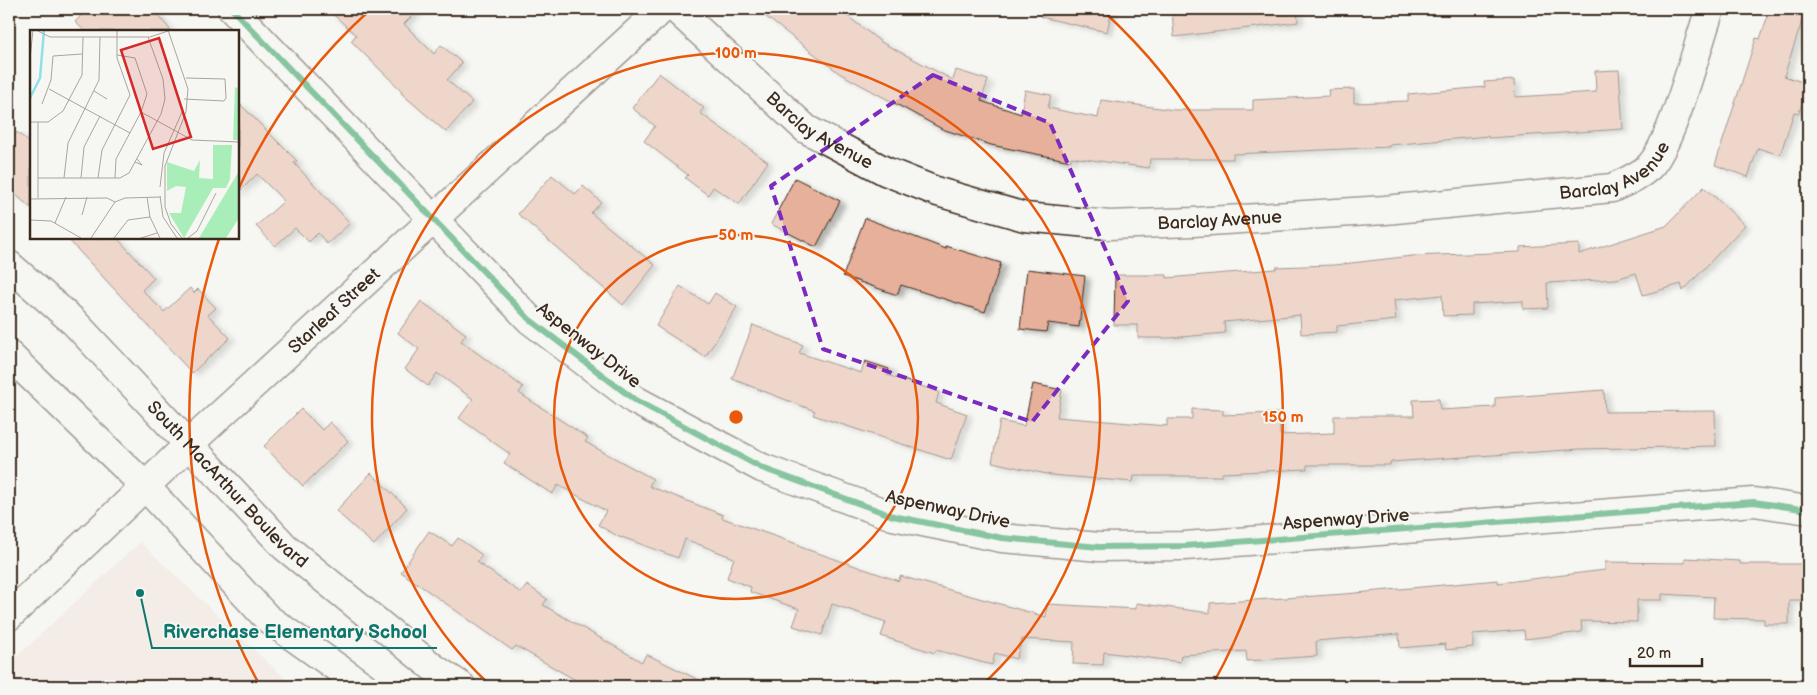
<svg xmlns="http://www.w3.org/2000/svg" width="1817" height="695" font-family="'Balsamiq Sans',sans-serif">
	<style>
		.built { fill: #f1e1d8 }
		.building { fill: #e6b09a; stroke: #3b2a1e; filter: url(#shadow) }
		.lines { fill: none; stroke-linecap: round; stroke-linejoin: round }
		.street-casing { stroke: #3b2a1e; stroke-width: 31 }
		.secondary-casing { stroke: #3b2a1e; stroke-width: 31 }
		.street { stroke: #f6f6f2; stroke-width: 28 }
		.secondary { stroke: #f6f6f2; stroke-width: 28 }
		.cycleway-casing { stroke: #f6f6f2; stroke-width: 9 }
		.cycleway { stroke: #00873e; stroke-width: 6 }
		.marked { fill: none; stroke: #7b2cbf; stroke-width: 4; stroke-dasharray: 10 6; stroke-linejoin: round }
		.ring { fill: none; stroke: #e8590c; stroke-width: 2.5 }
		.labels { text-anchor: middle; stroke-width: 4; stroke-linejoin: round; paint-order: stroke }
		.street-label { font-size: 18px; fill: #3b2a1e; stroke: #f6f6f2 }
		.inset-river { fill: none; stroke: #8fe0e9; stroke-width: 2.5 }
		.inset-road { fill: none; stroke: #aba49d; stroke-width: 1 }
		.view { fill: #d62828; fill-opacity: 0.15; stroke: #d62828; stroke-width: 2.5 }
		.inset-edge { fill: none; stroke: #3b2a1e; stroke-width: 2.5 }
		.centre { fill: #e8590c; stroke: #f6f6f2; stroke-width: 2.5 }
		.ring-label { font-size: 15px; text-anchor: middle; font-weight: bold; fill: #e8590c; stroke: #f6f6f2; stroke-width: 4; stroke-linejoin: round; paint-order: stroke }
		.leader { fill: none; stroke: #0f766e; stroke-width: 2 }
		.callout-dot { fill: #0f766e; stroke: #f6f6f2; stroke-width: 2 }
		.callout-label { font-size: 19px; text-anchor: middle; font-weight: bold; fill: #0f766e; stroke: #f6f6f2; stroke-width: 4; stroke-linejoin: round; paint-order: stroke }
	</style>
	<defs>
		<filter id="shadow"><feDropShadow dx="5.5" dy="3" stdDeviation="2.5" flood-color="#0004"/></filter>
	</defs>
	<rect width="100%" height="100%" fill="#f6f6f2"/>
	<filter id="ink" filterUnits="userSpaceOnUse"><feTurbulence type="fractalNoise" baseFrequency=".02" numOctaves="2"/><feDisplacementMap in="SourceGraphic" scale="10" xChannelSelector="R" yChannelSelector="G"/><feConvolveMatrix kernelMatrix="1 2 1 2 8 2 1 2 1" color-interpolation-filters="sRGB"/></filter>
	<g filter="url(#ink)">
		<path class="built" d="M 140,542 L 247,643 L 293,686 L 9,686 L 9,664 Z"/>
		<path class="building" d="M 87,9 L 153,9 L 171,31 L 85,31 L 75,22 Z
			M 327,9 L 419,9 L 404,24 L 434,54 L 441,45 L 462,63 L 447,80 L 472,102 L 446,132 L 401,93 L 402,91 L 351,41 L 356,35 Z
			M 756,9 L 838,9 L 881,42 L 953,80 L 956,70 L 988,80 L 981,101 L 1021,114 L 1025,90 L 1051,95 L 1048,108 L 1098,118 L 1101,100 L 1174,110 L 1253,110 L 1253,100 L 1329,96 L 1328,90 L 1354,89 L 1354,103 L 1408,101 L 1408,94 L 1485,87 L 1484,82 L 1514,80 L 1515,97 L 1596,92 L 1595,71 L 1619,70 L 1623,129 L 1488,138 L 1488,136 L 1389,145 L 1389,147 L 1233,154 L 1233,159 L 1150,159 L 1149,168 L 1071,157 L 1071,161 L 991,145 L 942,129 L 839,73 Z
			M 1041,9 L 1112,9 L 1107,32 L 1041,17 Z
			M 1172,9 L 1297,9 L 1298,22 L 1174,37 Z
			M 1770,9 L 1806,9 L 1784,76 L 1808,84 L 1799,113 L 1794,112 L 1780,155 L 1758,148 L 1748,177 L 1715,165 L 1756,38 L 1760,39 Z
			M 659,73 L 704,108 L 700,113 L 768,162 L 739,204 L 713,187 L 708,195 L 685,178 L 688,175 L 644,141 L 655,126 L 632,108 Z
			M 238,102 L 297,161 L 294,163 L 350,223 L 327,244 L 318,233 L 309,242 L 295,228 L 275,246 L 256,226 L 284,201 L 257,174 L 238,193 Z
			M 17,132 L 31,144 L 31,208 L 9,189 L 9,142 Z
			M 552,175 L 575,194 L 583,186 L 601,202 L 591,213 L 655,265 L 623,305 L 518,214 Z
			M 795,178 L 840,201 L 816,247 L 771,224 Z
			M 1704,187 L 1745,225 L 1683,291 L 1681,284 L 1643,295 L 1636,273 L 1616,279 L 1547,283 L 1548,308 L 1523,309 L 1523,301 L 1472,304 L 1472,315 L 1443,316 L 1442,295 L 1394,300 L 1396,320 L 1337,326 L 1337,332 L 1301,334 L 1300,315 L 1224,322 L 1225,333 L 1170,338 L 1138,338 L 1138,325 L 1114,325 L 1115,275 L 1167,275 L 1167,278 L 1276,269 L 1276,267 L 1334,265 L 1412,256 L 1520,252 L 1520,247 L 1579,244 L 1579,254 L 1666,226 Z
			M 865,218 L 946,249 L 946,246 L 1001,263 L 985,312 L 901,285 L 897,295 L 843,276 Z
			M 67,238 L 117,238 L 154,278 L 142,290 L 164,312 L 190,288 L 194,293 L 198,289 L 216,308 L 208,315 L 230,338 L 192,373 Z
			M 1027,269 L 1085,276 L 1079,327 L 1048,323 L 1046,332 L 1020,329 Z
			M 680,286 L 708,304 L 715,293 L 737,307 L 705,357 L 656,326 Z
			M 421,301 L 466,334 L 461,341 L 523,387 L 519,393 L 588,438 L 585,442 L 653,479 L 649,486 L 723,515 L 722,518 L 800,545 L 800,547 L 899,581 L 900,576 L 1046,617 L 1047,604 L 1136,609 L 1136,603 L 1210,613 L 1210,603 L 1345,594 L 1498,580 L 1498,583 L 1605,570 L 1605,562 L 1685,563 L 1685,558 L 1740,561 L 1740,564 L 1808,564 L 1808,600 L 1789,600 L 1789,624 L 1764,624 L 1764,619 L 1713,618 L 1714,597 L 1662,594 L 1662,600 L 1637,600 L 1637,622 L 1581,621 L 1582,632 L 1525,639 L 1524,630 L 1473,634 L 1473,647 L 1446,650 L 1445,644 L 1400,648 L 1399,634 L 1316,641 L 1317,656 L 1247,661 L 1246,651 L 1181,655 L 1180,662 L 1104,652 L 1103,665 L 1073,664 L 1074,642 L 1022,639 L 1016,659 L 995,653 L 992,665 L 936,650 L 935,653 L 881,636 L 886,622 L 832,604 L 822,635 L 793,626 L 799,609 L 750,592 L 751,587 L 727,578 L 734,558 L 685,539 L 678,558 L 622,537 L 621,538 L 598,525 L 606,511 L 558,485 L 552,494 L 504,463 L 510,454 L 459,418 L 473,399 L 437,373 L 428,386 L 405,369 L 419,349 L 398,333 Z
			M 753,325 L 803,345 L 799,353 L 861,373 L 865,361 L 889,369 L 887,375 L 939,392 L 936,403 L 967,414 L 951,460 L 813,415 L 815,411 L 732,379 Z
			M 1033,384 L 1062,390 L 1057,417 L 1167,426 L 1167,419 L 1192,419 L 1192,409 L 1223,410 L 1223,415 L 1279,413 L 1280,435 L 1334,433 L 1334,416 L 1414,416 L 1413,400 L 1439,399 L 1440,410 L 1495,407 L 1495,398 L 1604,390 L 1605,412 L 1715,411 L 1716,446 L 1581,449 L 1390,462 L 1390,465 L 1307,465 L 1307,469 L 1222,473 L 1222,476 L 1134,476 L 1133,482 L 1051,475 L 992,462 L 1000,421 L 1024,426 Z
			M 301,409 L 322,430 L 330,422 L 348,441 L 303,486 L 264,446 Z
			M 371,473 L 407,508 L 374,545 L 336,511 Z
			M 429,531 L 452,546 L 458,538 L 482,555 L 477,562 L 521,593 L 527,585 L 547,599 L 543,605 L 642,662 L 646,654 L 711,686 L 586,686 L 516,646 L 512,650 L 401,572 Z"/>
		<g class="lines">
			<defs>
				<g id="street">
					<path d="M 232,9 L 530,320 L 635,400 L 762,468 L 893,516 L 1002,538 L 1099,547 L 1185,546 L 1754,502 L 1808,510"/>
					<path id="s1" d="M 676,9 L 806,129 L 885,171 L 938,192 L 1025,217 L 1109,225 L 1193,222 L 1385,210 L 1612,188 C 1625,182 1638,177 1649,167 C 1672,145 1698,43 1710,9"/>
					<path id="s2" d="M 9,616 L 203,431 L 662,9"/>
				</g>
				<g id="secondary">
					<path id="s3" d="M 9,265 L 74,322 L 285,547 L 435,669 L 461,686"/>
					<path d="M 9,355 L 144,485 L 267,618 L 363,686"/>
				</g>
			</defs>
			<use href="#street" class="street-casing"/>
			<use href="#secondary" class="secondary-casing"/>
			<use href="#street" class="street"/>
			<use href="#secondary" class="secondary"/>
			<defs>
				<path id="cycleway" d="M 232,9 L 530,320 L 635,400 L 762,468 L 893,516 L 1002,538 L 1099,547 L 1185,546 L 1754,502 L 1808,510"/>
			</defs>
			<use href="#cycleway" class="cycleway-casing"/>
			<use href="#cycleway" class="cycleway"/>
		</g>
	</g>
	<path d="M0 0H1817V695H0ZM 933,75 L 1050,123 L 1128,301 L 1032,422 L 823,349 L 771,186 Z" fill="#f6f6f2" fill-opacity=".55" fill-rule="evenodd"/>
	<path class="marked" d="M 933,75 L 1050,123 L 1128,301 L 1032,422 L 823,349 L 771,186 Z"/>
	<g class="ring">
		<circle cx="736" cy="417" r="182"/>
		<path d="M490 685A364 364 0 1 1 982 685"/>
		<path d="M258 682A547 547 0 0 1 219 239M238 190A547 547 0 0 1 370 10M1102 10A547 547 0 0 1 1214 682"/>
	</g>
	<g class="labels">
		<g class="street-label">
			<text dy="6" stroke="none"><textPath href="#s1" startOffset="189">Barclay Avenue</textPath></text>
			<text dy="6" stroke="none"><textPath href="#s1" startOffset="1012">Barclay Avenue</textPath></text>
			<text dy="6" stroke="none"><textPath href="#s1" startOffset="609">Barclay Avenue</textPath></text>
			<text dy="6" stroke="none"><textPath href="#s2" startOffset="446">Starleaf Street</textPath></text>
			<text transform="translate(589 345) rotate(38)" y="6">Aspenway Drive</text>
			<text dy="6" stroke="none"><textPath href="#s3" startOffset="310">South MacArthur Boulevard</textPath></text>
			<text transform="translate(948 509) rotate(12)" y="6">Aspenway Drive</text>
			<text transform="translate(1346 519) rotate(-4)" y="6">Aspenway Drive</text>
		</g>
	</g>
	<g transform="translate(30 30)">
		<rect width="209" height="209" fill="#f6f6f2"/>
		<path d="M 205,57 L 209,59 L 209,110 L 203,110 ZM 183,115 L 202,115 L 200,149 L 196,158 L 183,158 L 154,208 L 139,183 L 151,183 L 156,157 L 146,156 L 137,161 L 137,132 L 164,141 L 170,130 L 169,148 L 183,149 ZM 209,141 L 209,188 L 196,208 L 169,208 Z" fill="#a9eeb9"/>
		<path class="inset-river" d="M 0,68 L 10,48 L 14,0"/>
		<path class="inset-road" d="M 6,0 L 20,7 L 120,7 L 138,1M 138,0 L 158,59 L 156,82 L 135,136 L 135,177 L 141,194 L 152,208M 0,29 L 3,0M 19,59 L 100,103M 64,61 L 77,69M 154,69 L 194,71 L 196,68 L 195,49 L 156,48M 12,74 L 21,50 L 23,26 L 52,24M 111,82 L 162,110 L 209,112M 0,92 L 18,92 L 33,81 L 52,45 L 53,7M 105,132 L 112,135 L 107,129M 8,148 L 90,148 L 99,143 L 131,84 L 135,69 L 133,49 L 118,7M 34,148 L 38,113 L 69,50 L 70,7M 51,148 L 54,117 L 70,86M 68,148 L 72,120 L 100,65 L 87,28 L 87,0M 85,148 L 86,129 L 111,82 L 117,64 L 105,28 L 87,25M 130,157 L 134,123 L 152,82M 130,166 L 133,187 L 147,208M 117,167 L 120,187 L 130,208M 8,168 L 8,92M 0,169 L 77,168 L 85,172M 52,185 L 57,167M 0,190 L 21,191 L 51,208M 25,193 L 36,167M 61,208 L 85,172 L 95,168 L 131,167M 84,208 L 98,190 L 120,187M 111,208 L 127,203M 158,208 L 167,201 L 186,163"/>
		<path class="view" d="M 129,8 L 161,107 L 123,119 L 91,20 Z"/>
		<rect width="209" height="209" class="inset-edge"/>
	</g>
	<circle cx="736" cy="417" r="8" class="centre"/>
	<g class="ring-label">
		<text x="736" y="58">100 m</text>
		<text x="736" y="240">50 m</text>
		<text x="1283" y="422">150 m</text>
	</g>
	<path class="leader" d="M140 593L152 648H437"/>
	<circle class="callout-dot" cx="140" cy="593" r="5"/>
	<g class="callout-label">
		<text x="295" y="638">Riverchase Elementary School</text>
	</g>
	<rect width="1817" height="695" fill="none" stroke="#f6f6f2" stroke-width="30"/>
	<rect x="15" y="15" width="1787" height="665" fill="none" stroke="#3b2a1e" stroke-width="2" filter="url(#ink)"/>
	<path d="M1630 658v8h72v-8" fill="none" stroke="#3b2a1e" stroke-width="2.5"/>
	<text x="1637" y="658" font-size="15" fill="#3b2a1e" stroke="#f6f6f2" stroke-width="4" paint-order="stroke">20 m</text>
</svg>
